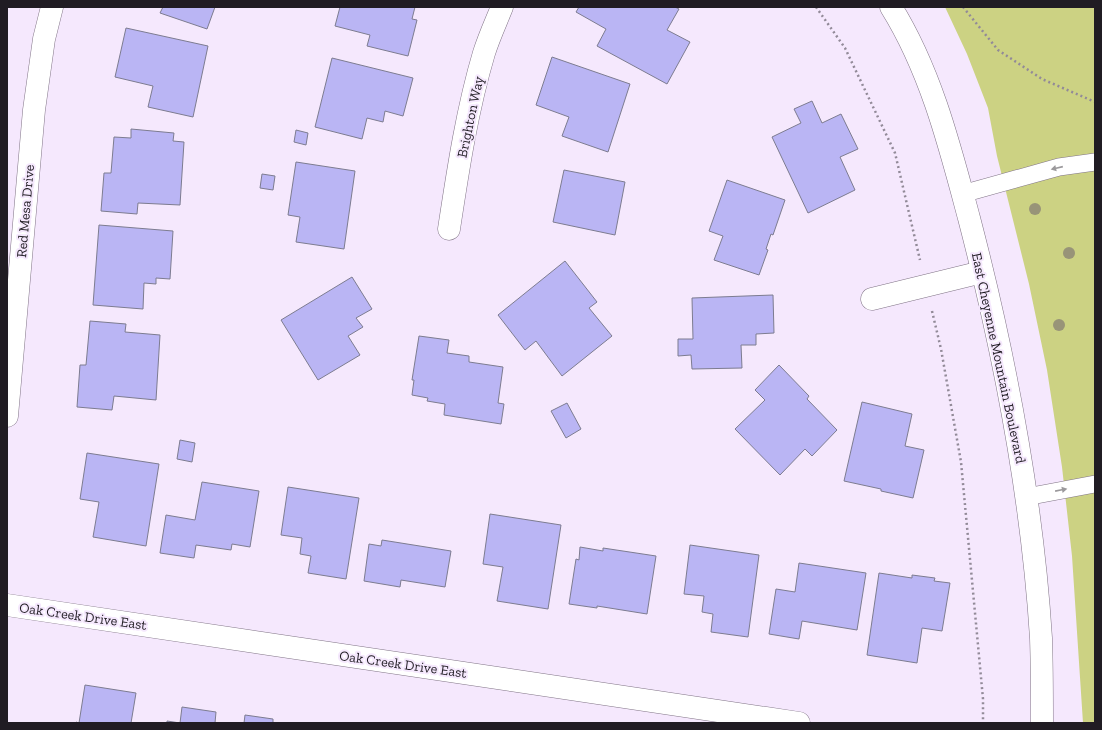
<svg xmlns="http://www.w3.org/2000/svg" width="1102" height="730" font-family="'Zilla Slab',serif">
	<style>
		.green { fill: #ccd283 }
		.building { fill: #bab5f4; stroke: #7d7c90 }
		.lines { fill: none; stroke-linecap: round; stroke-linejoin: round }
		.service-casing { stroke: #807486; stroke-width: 18 }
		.minor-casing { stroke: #807486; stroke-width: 23 }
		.tertiary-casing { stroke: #807486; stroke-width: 23 }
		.path { stroke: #928a98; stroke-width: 2.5; stroke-dasharray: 2 3; stroke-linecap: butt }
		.service { stroke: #fff; stroke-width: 17 }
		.minor { stroke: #fff; stroke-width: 22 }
		.tertiary { stroke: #fff; stroke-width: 22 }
		.tree { fill: #989478 }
		.oneway { fill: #9b999c }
		.labels { text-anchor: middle; stroke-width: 4; stroke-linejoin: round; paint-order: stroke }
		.street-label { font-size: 14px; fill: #201c23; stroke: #f5e8fd }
	</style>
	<rect width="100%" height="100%" fill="#f5e8fd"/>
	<path class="green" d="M 945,7 L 1095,7 L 1095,723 L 1083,723 L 1072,556 L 1062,467 L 1047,370 L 1029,284 L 997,156 L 988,108 L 967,54 Z"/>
	<path class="building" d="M 163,7 L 215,7 L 207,29 L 160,13 Z
		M 340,7 L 415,7 L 412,19 L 417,20 L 408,56 L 367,46 L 370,35 L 335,26 Z
		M 579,7 L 675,7 L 679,9 L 667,30 L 690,42 L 667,84 L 597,46 L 606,29 L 576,12 Z
		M 126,28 L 208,46 L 193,117 L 148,107 L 153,86 L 115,77 Z
		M 552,57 L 630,84 L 608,152 L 562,136 L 569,117 L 536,105 Z
		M 332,58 L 413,78 L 403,116 L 385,111 L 383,122 L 367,118 L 362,139 L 315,127 Z
		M 812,101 L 822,123 L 841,114 L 858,149 L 840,157 L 855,190 L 808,213 L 772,137 L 801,123 L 794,109 Z
		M 131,129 L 174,133 L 173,141 L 184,142 L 180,205 L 138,203 L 137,214 L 101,211 L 104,173 L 111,173 L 114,137 L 131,138 Z
		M 296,130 L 308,133 L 306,145 L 294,142 Z
		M 296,162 L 355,171 L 344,249 L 296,242 L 300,217 L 288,215 Z
		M 564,170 L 625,182 L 615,235 L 553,222 Z
		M 262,174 L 275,176 L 273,190 L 260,188 Z
		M 727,180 L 785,200 L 773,235 L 771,234 L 766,249 L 768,250 L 759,275 L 714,260 L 723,236 L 709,231 Z
		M 99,225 L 173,231 L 170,279 L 156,278 L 156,284 L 144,283 L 143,309 L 93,305 Z
		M 565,261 L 597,302 L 589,308 L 612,336 L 562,376 L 536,341 L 525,350 L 498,315 Z
		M 352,277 L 372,309 L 356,318 L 363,327 L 348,336 L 360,355 L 318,380 L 281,320 Z
		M 773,295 L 774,333 L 756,334 L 756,345 L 741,345 L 742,368 L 692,369 L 691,355 L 678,356 L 678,339 L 693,339 L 692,298 Z
		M 90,321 L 126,324 L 125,332 L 160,335 L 156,400 L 114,396 L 112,410 L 77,407 L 80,365 L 86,365 Z
		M 419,336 L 449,340 L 447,353 L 469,356 L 469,362 L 503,367 L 498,403 L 504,404 L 501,424 L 444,415 L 445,404 L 427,401 L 428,398 L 412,395 L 414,380 L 412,380 Z
		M 779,365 L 809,396 L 807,399 L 837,430 L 812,456 L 805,449 L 780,475 L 735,429 L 765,400 L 755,390 Z
		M 862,402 L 912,414 L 905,446 L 924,450 L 913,498 L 881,491 L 881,489 L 844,481 Z
		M 567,403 L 581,429 L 566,438 L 551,411 Z
		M 180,440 L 195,443 L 192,462 L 177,459 Z
		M 87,453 L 159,464 L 146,546 L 93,537 L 99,502 L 80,499 Z
		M 202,482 L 259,491 L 250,547 L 232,544 L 231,550 L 196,545 L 194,558 L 160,553 L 166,515 L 195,520 Z
		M 288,487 L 359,498 L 346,579 L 308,573 L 311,556 L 300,554 L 302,538 L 281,535 Z
		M 490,514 L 561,525 L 548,609 L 497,601 L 503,567 L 483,564 Z
		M 382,540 L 451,551 L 445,587 L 401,580 L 400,587 L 364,581 L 369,544 L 381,546 Z
		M 690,545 L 759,555 L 748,637 L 711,632 L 713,614 L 702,612 L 704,596 L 684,594 Z
		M 580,547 L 603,551 L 603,548 L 656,556 L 647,614 L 597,606 L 597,608 L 569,604 L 576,559 L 579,560 Z
		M 799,563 L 866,573 L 857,630 L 802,621 L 799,639 L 769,634 L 776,589 L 795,592 Z
		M 879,573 L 912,578 L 912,575 L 935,578 L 934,581 L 950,583 L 942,631 L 922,628 L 917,663 L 867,655 Z
		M 85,685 L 136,693 L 131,723 L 76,723 L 76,722 L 79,723 Z
		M 182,707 L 216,712 L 215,723 L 167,723 L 167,721 L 180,723 Z
		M 245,715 L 273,719 L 273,723 L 244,723 Z"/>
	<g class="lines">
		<defs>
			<path id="service" d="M 962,194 L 1059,167 L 1095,162
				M 1026,497 L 1095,484"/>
			<path id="minor" d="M 449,229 C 458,170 467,110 484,53 C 489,37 496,22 502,7
				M 872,299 L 982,272
				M 7,416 L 34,110 L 44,39 L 52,7
				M 7,605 L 799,723"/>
			<path id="tertiary" d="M 891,7 C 931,71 950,147 969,218 C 1005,356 1032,496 1041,638 C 1042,666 1042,695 1042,723"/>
		</defs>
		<use href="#service" class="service-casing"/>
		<use href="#minor" class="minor-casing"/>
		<use href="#tertiary" class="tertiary-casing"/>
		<path class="path" d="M 816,7 L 845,48 L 895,153 L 920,260
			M 963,7 L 998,50 L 1042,79 L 1095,102
			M 932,311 L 941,349 L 961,462 L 983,699 L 983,723"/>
		<use href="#service" class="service"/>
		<use href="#minor" class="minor"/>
		<use href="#tertiary" class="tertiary"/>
	</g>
	<g class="tree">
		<circle cx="1035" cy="209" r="6"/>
		<circle cx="1069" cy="253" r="6"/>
		<circle cx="1059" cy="325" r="6"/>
	</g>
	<defs><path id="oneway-solid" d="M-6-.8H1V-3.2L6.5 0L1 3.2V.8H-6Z"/></defs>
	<g class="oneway">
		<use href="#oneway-solid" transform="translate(1057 168) rotate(167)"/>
		<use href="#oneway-solid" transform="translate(1061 490) rotate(-11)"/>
	</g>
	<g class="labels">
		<g class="street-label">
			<text transform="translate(470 117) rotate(-78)" y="5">Brighton Way</text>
			<text transform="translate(25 211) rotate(-85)" y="5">Red Mesa Drive</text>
			<text transform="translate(999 358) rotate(78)" y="5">East Cheyenne Mountain Boulevard</text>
			<text transform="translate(83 616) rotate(8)" y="5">Oak Creek Drive East</text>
			<text transform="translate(403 664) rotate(8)" y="5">Oak Creek Drive East</text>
		</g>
	</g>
	<rect width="1102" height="730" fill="none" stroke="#201c23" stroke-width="16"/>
</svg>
